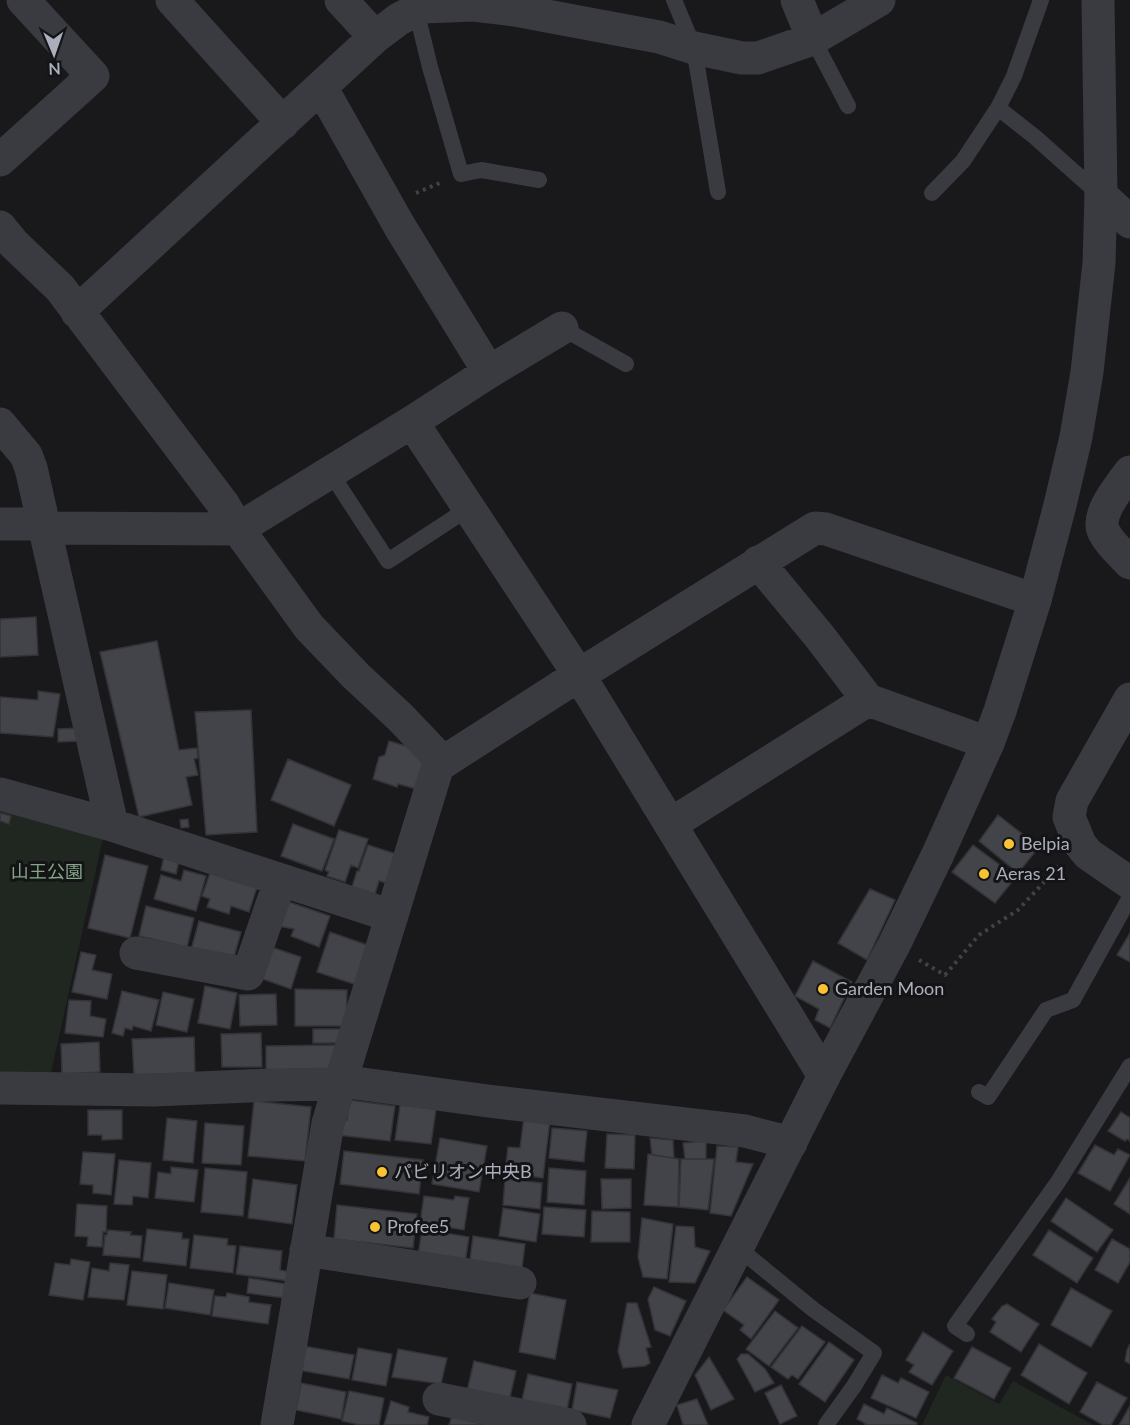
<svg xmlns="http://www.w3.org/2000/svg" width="1130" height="1425" font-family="Lato,'Noto Sans JP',sans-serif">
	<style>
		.green { fill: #1f2720 }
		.building { fill: #434449; stroke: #333338; stroke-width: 1.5 }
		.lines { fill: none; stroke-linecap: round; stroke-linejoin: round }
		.path { stroke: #404248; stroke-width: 4; stroke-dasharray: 3 4.5; stroke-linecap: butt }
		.service { stroke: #3a3b41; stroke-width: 16 }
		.minor { stroke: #3a3b41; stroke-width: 33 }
		.tertiary { stroke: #3a3b41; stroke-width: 33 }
		.poi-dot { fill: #fac333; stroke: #141417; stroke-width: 2 }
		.labels { text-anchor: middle; stroke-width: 6; stroke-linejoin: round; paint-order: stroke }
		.poi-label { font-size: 18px; fill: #abafbc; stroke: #141417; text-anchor: start }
		.park-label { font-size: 18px; fill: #82a786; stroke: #141417 }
	</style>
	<rect width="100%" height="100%" fill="#19191c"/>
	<path class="green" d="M 0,809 L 103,838 L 50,1077 L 0,1076 Z
		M 946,1375 L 999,1404 L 1013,1381 L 1093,1425 L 922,1425 Z"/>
	<path class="building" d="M 36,617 L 38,655 L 0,657 L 0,619 Z
		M 157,641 L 179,750 L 197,748 L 198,758 L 194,759 L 198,775 L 186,777 L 192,805 L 139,817 L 100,652 Z
		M 38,691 L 60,694 L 53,737 L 0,733 L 0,697 L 38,700 Z
		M 251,710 L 257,832 L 206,835 L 195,712 Z
		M 81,728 L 81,741 L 58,742 L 58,729 Z
		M 389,741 L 423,751 L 424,756 L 420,790 L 398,784 L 397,787 L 373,779 L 379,757 L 385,755 Z
		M 288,759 L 351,785 L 334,826 L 271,800 Z
		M 0,813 L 11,816 L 9,824 L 0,821 Z
		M 998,815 L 1039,847 L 1018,873 L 979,841 Z
		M 188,819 L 189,827 L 181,828 L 180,820 Z
		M 293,824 L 334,839 L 322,871 L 281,856 Z
		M 339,830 L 368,839 L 358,868 L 351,865 L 345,882 L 327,876 L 329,872 L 325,870 Z
		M 368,845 L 396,854 L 387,883 L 379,881 L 375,894 L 352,887 L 357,871 L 359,871 Z
		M 973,845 L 1016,877 L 995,903 L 952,872 Z
		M 165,852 L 180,856 L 176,874 L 161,870 Z
		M 105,855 L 148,866 L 130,938 L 88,928 Z
		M 184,870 L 206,876 L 196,911 L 154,899 L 161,875 L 181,881 Z
		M 210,873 L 257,887 L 249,912 L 231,906 L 229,914 L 207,907 L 210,899 L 202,896 Z
		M 870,889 L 895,900 L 867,960 L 838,943 Z
		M 286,901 L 330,916 L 319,947 L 291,936 L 294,929 L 278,926 Z
		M 146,906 L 194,918 L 187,947 L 139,936 Z
		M 199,921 L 241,932 L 233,961 L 191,950 Z
		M 330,932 L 370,946 L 357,985 L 317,972 Z
		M 1130,933 L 1130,962 L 1117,955 Z
		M 268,946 L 301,957 L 291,989 L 257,977 Z
		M 81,952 L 96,955 L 92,970 L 112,974 L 107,999 L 72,992 Z
		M 813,961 L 852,982 L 830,1028 L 815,1020 L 819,1009 L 795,996 Z
		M 205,986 L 237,993 L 230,1029 L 198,1023 Z
		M 295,989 L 347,990 L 346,1026 L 295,1026 Z
		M 122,991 L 159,1000 L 151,1031 L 133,1026 L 132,1030 L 125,1028 L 123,1036 L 112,1033 Z
		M 163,992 L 194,999 L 187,1032 L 156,1025 Z
		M 276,994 L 277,1025 L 240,1026 L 239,995 Z
		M 69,1000 L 91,1001 L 90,1016 L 106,1019 L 103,1037 L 65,1033 Z
		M 313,1029 L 341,1029 L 341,1043 L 313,1043 Z
		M 261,1033 L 262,1067 L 222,1067 L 221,1034 Z
		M 194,1037 L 195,1073 L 134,1075 L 132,1039 Z
		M 99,1042 L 100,1072 L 62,1074 L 61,1044 Z
		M 339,1045 L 331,1073 L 266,1075 L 266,1046 Z
		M 349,1100 L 395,1106 L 390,1141 L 338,1135 L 340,1119 L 347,1120 Z
		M 254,1101 L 311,1107 L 305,1161 L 248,1156 Z
		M 400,1105 L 436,1109 L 431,1144 L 395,1140 Z
		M 88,1110 L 122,1110 L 122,1139 L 102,1140 L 102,1135 L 88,1135 Z
		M 1121,1112 L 1130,1118 L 1130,1141 L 1127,1139 L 1125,1141 L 1108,1131 Z
		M 524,1117 L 550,1120 L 543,1178 L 505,1173 L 508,1147 L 520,1148 Z
		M 167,1118 L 197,1121 L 193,1163 L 163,1160 Z
		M 205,1123 L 244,1126 L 241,1165 L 202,1163 Z
		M 552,1128 L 587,1131 L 584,1162 L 549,1158 Z
		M 607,1134 L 635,1135 L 634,1169 L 605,1168 Z
		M 440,1138 L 487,1146 L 479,1192 L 432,1184 Z
		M 650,1138 L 673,1140 L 674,1158 L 652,1155 Z
		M 706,1141 L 706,1159 L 685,1159 L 683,1143 Z
		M 1095,1145 L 1114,1155 L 1118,1149 L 1130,1155 L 1110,1191 L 1078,1173 Z
		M 717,1146 L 738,1147 L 736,1162 L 753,1164 L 731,1216 L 710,1213 Z
		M 344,1151 L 423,1160 L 419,1194 L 340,1184 Z
		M 83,1152 L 115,1154 L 111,1195 L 93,1193 L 93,1185 L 80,1184 Z
		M 648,1154 L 679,1159 L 678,1207 L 644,1205 Z
		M 681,1159 L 714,1159 L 708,1210 L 679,1207 Z
		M 119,1160 L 151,1163 L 148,1198 L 133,1196 L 132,1205 L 114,1204 Z
		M 171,1167 L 198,1170 L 194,1202 L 155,1198 L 158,1172 L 171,1174 Z
		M 205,1168 L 247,1172 L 243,1216 L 201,1212 Z
		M 549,1168 L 586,1171 L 584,1205 L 547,1202 Z
		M 1130,1178 L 1130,1214 L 1114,1204 Z
		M 253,1179 L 297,1185 L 292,1224 L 248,1218 Z
		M 505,1179 L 542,1183 L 540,1209 L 503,1205 Z
		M 601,1179 L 631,1179 L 631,1208 L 602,1209 Z
		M 424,1196 L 454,1200 L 455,1196 L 469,1198 L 464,1230 L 420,1223 Z
		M 1066,1198 L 1113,1230 L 1097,1252 L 1051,1221 Z
		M 77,1204 L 107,1206 L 106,1232 L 103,1232 L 102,1247 L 87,1246 L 88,1237 L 75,1236 Z
		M 337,1205 L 417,1214 L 413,1248 L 334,1239 Z
		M 544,1207 L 586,1210 L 584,1237 L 542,1234 Z
		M 503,1208 L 540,1214 L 536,1242 L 499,1236 Z
		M 592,1211 L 630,1212 L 630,1242 L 591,1242 Z
		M 642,1218 L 673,1224 L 667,1279 L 643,1277 L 638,1257 Z
		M 676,1226 L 694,1227 L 695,1247 L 710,1251 L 695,1283 L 669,1282 Z
		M 147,1229 L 182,1233 L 182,1239 L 189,1239 L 186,1266 L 143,1261 Z
		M 422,1229 L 469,1237 L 465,1263 L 418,1256 Z
		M 108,1230 L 131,1232 L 130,1235 L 142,1236 L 140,1258 L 103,1255 L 105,1235 L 107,1235 Z
		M 1049,1230 L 1093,1258 L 1077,1283 L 1033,1255 Z
		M 194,1235 L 228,1239 L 227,1245 L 236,1246 L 233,1273 L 190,1268 Z
		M 473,1236 L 525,1244 L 522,1268 L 470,1260 Z
		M 1112,1239 L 1130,1249 L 1130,1262 L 1118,1283 L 1095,1270 Z
		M 240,1246 L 282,1251 L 280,1270 L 290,1272 L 289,1281 L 236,1274 Z
		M 71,1259 L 90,1262 L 83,1300 L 49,1295 L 55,1263 L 70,1265 Z
		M 110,1263 L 129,1265 L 124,1300 L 88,1297 L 92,1268 L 109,1271 Z
		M 132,1271 L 167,1275 L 163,1309 L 127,1305 Z
		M 747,1277 L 779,1300 L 751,1339 L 740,1330 L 744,1325 L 723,1310 Z
		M 249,1278 L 286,1284 L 284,1298 L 247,1293 Z
		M 169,1283 L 214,1290 L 210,1315 L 165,1308 Z
		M 654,1287 L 686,1301 L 670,1336 L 655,1330 L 648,1299 Z
		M 1071,1288 L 1112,1311 L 1091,1347 L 1051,1325 Z
		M 227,1293 L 249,1297 L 249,1302 L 271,1305 L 268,1324 L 212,1316 L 215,1296 L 226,1297 Z
		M 530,1293 L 566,1300 L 555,1359 L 519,1352 Z
		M 627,1303 L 637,1303 L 651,1347 L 646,1348 L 650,1363 L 645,1366 L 623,1368 L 618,1351 Z
		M 1007,1304 L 1039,1324 L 1021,1352 L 990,1332 L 996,1322 L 992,1319 L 1002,1306 Z
		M 775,1311 L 798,1328 L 769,1366 L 746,1349 Z
		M 802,1326 L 825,1342 L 798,1379 L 792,1375 L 788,1379 L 771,1367 Z
		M 923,1332 L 953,1351 L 932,1385 L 909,1372 L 914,1365 L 906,1360 Z
		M 829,1342 L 854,1360 L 825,1402 L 799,1384 Z
		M 1039,1344 L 1087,1373 L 1069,1404 L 1021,1375 Z
		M 1130,1344 L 1130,1364 L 1125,1361 L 1127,1350 Z
		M 303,1346 L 354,1355 L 349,1379 L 298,1370 Z
		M 972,1347 L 1011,1368 L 994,1399 L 954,1378 Z
		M 358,1348 L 392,1354 L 386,1386 L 352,1380 Z
		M 398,1349 L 447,1358 L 441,1384 L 392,1377 Z
		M 741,1354 L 748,1354 L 765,1369 L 774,1383 L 755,1392 L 737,1359 Z
		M 709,1357 L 734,1399 L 711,1410 L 695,1375 Z
		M 474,1361 L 516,1371 L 509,1401 L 467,1391 Z
		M 528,1374 L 572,1384 L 567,1410 L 522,1400 Z
		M 882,1375 L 898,1383 L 901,1378 L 929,1392 L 916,1418 L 871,1398 Z
		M 577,1382 L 618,1390 L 610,1418 L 572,1410 Z
		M 1097,1382 L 1127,1398 L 1111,1425 L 1103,1425 L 1080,1412 Z
		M 301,1383 L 346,1392 L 341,1419 L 296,1410 Z
		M 781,1385 L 797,1416 L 780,1424 L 765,1393 Z
		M 349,1391 L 384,1398 L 379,1425 L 360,1425 L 342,1421 Z
		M 697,1399 L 708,1425 L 683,1425 L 677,1405 Z
		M 391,1401 L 409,1407 L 408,1412 L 429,1417 L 427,1425 L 384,1425 Z
		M 864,1404 L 884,1414 L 887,1408 L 917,1423 L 916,1425 L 865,1425 L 866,1424 L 857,1419 Z
		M 1130,1406 L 1130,1425 L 1119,1425 Z
		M 452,1416 L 485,1425 L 449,1425 Z"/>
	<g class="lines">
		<path class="path" d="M 416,193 L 442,182
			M 919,960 L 945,975 L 979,935 L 1018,910 L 1059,866"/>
		<path class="service" d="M 674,0 L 694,48 L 718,192
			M 1041,0 L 1014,76 L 998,108 L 1035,137 L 1100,195
			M 416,10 L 430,67 L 461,174 L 481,170 L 539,180
			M 813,39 L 848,106
			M 932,193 L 963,161 L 998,108
			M 562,328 L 626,364
			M 330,472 L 388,561 L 469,508
			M 979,1092 L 988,1097 L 1046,1010 L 1073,1000 L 1130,897
			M 737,1247 L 814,1310 L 874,1353 L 854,1386 L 826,1425
			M 967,1334 L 955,1326 L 1058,1182 L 1130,1066"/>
		<path class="minor" d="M 172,0 L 283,123
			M 341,0 L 375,37
			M 797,0 L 813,39
			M 321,87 L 400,227 L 489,372
			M 0,160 L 93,76 L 23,0
			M 1101,195 L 1130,222
			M 0,227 L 14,244 L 60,288 L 223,504 L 238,529 L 309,627 L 356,676 L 401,718 L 440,759 L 328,1123 L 277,1425
			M 77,312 L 375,37 L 399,19 L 422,7 L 474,5 L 515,10 L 659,37 L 694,48 L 742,58 L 758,58 L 813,39 L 879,0
			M 412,422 L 579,675 L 824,1076
			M 0,424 L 26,455 L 31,468 L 112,825
			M 1130,472 C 1120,486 1093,517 1105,534 C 1111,545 1122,554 1130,563
			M 0,524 L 44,524
			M 44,528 L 238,529 L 412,422 L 489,372 L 562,328
			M 758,562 L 820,637 L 868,700 L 988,743
			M 1130,699 L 1072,801 L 1069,817 L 1080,844 L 1088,854 L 1130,883
			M 439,765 L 579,675 L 815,528 L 826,529 L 1035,600
			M 0,794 L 112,825 L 392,916
			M 671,824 L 868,700
			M 136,953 L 248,974 L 280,881
			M 341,1081 L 488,1101 L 745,1131 L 791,1143
			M 0,1088 L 153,1090 L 271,1085 L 340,1084
			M 306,1250 L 520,1283
			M 439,1399 L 570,1425"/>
		<path class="tertiary" d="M 648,1425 L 824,1076 L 894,945 L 938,854 L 988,743 L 1000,711 L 1035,600 L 1060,505 L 1076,437 L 1087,372 L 1099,263 L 1101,195 L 1098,0"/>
	</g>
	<g class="poi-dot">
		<circle cx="1009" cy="844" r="6"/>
		<circle cx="984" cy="874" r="6"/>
		<circle cx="823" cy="989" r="6"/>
		<circle cx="382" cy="1172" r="6"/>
		<circle cx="375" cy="1227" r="6"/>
	</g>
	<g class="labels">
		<g class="poi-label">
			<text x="1021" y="850">Belpia</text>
			<text x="996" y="880">Aeras 21</text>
			<text x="835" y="995">Garden Moon</text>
			<text x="394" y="1178">パビリオン中央B</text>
			<text x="387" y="1233">Profee5</text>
		</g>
		<g class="park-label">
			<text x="47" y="878">山王公園</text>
		</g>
	</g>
	<g transform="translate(54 54) rotate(178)" stroke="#141417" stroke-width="4.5" paint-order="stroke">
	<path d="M0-4.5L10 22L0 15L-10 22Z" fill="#abafbc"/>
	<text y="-9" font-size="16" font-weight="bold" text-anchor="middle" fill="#abafbc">N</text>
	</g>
</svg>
